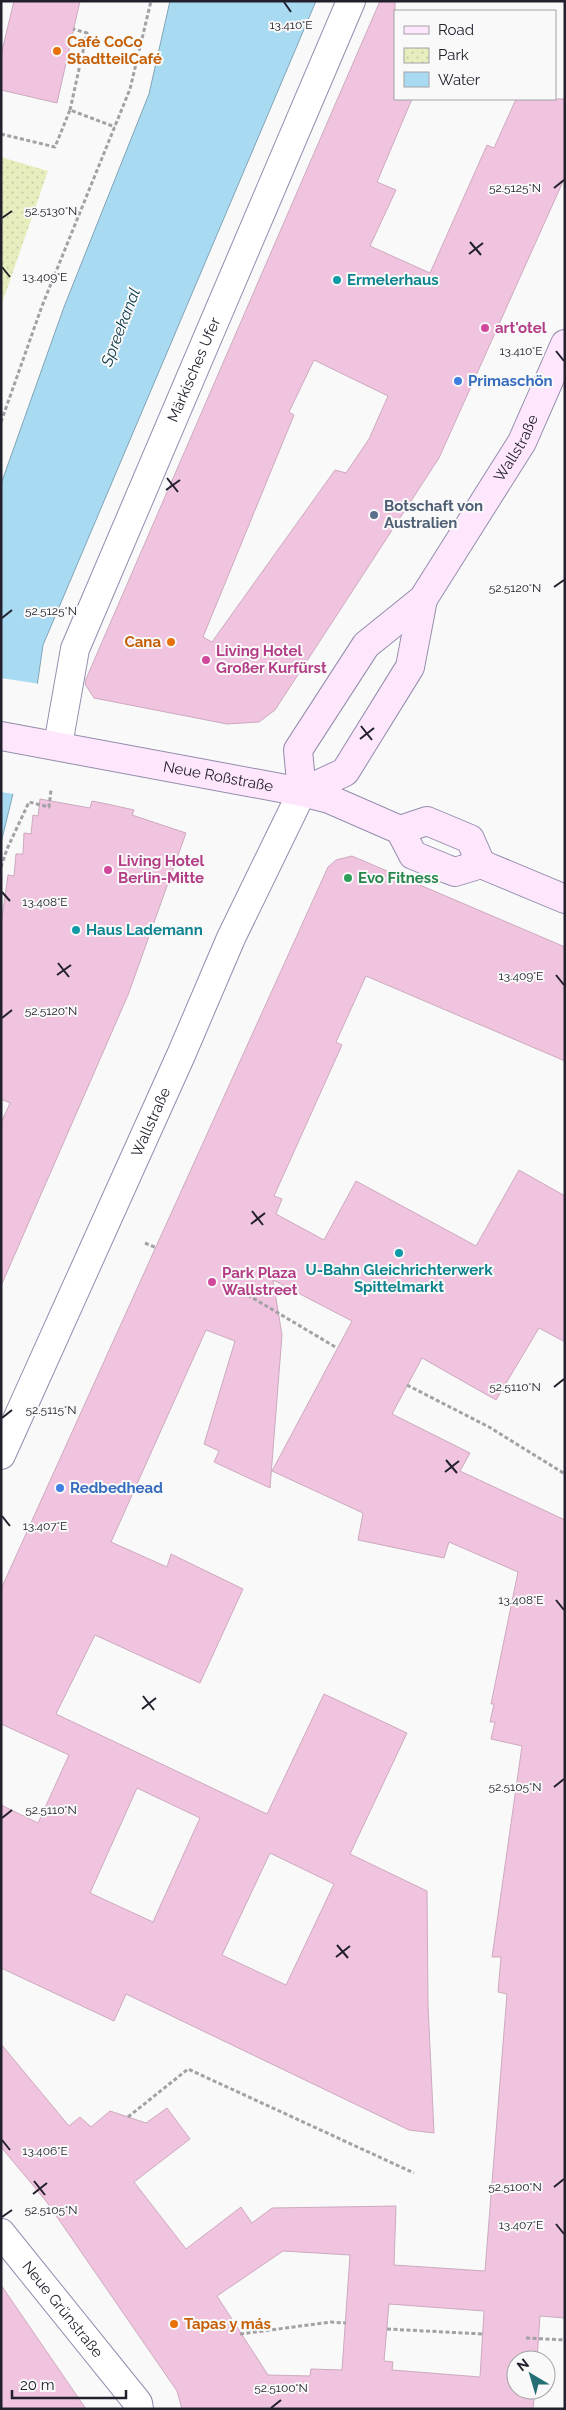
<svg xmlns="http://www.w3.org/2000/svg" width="566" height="2410" font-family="Raleway,sans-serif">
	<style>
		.park { fill: url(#park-dots) }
		.water { fill: #a8dbf2; stroke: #80a3b7 }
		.pier { fill: #f9f9f9 }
		.building { fill: #f0c3de; stroke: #cdaabf; fill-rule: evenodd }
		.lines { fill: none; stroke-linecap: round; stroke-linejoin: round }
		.street-casing { stroke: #928dae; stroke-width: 30 }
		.secondary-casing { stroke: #928dae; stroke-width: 30 }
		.path { stroke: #a2a1a6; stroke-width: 3; stroke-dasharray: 4 2.5; stroke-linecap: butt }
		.street { stroke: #fff; stroke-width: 28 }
		.secondary { stroke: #fee7fd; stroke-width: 28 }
		.ticks { fill: none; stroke: #22202d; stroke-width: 2 }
		.food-dot { fill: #e8710a; stroke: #f9f9f9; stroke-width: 2 }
		.culture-dot { fill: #0f9aa8; stroke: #f9f9f9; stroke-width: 2 }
		.hotel-dot { fill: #d1479c; stroke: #f9f9f9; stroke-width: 2 }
		.shop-dot { fill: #3f7fe0; stroke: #f9f9f9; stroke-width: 2 }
		.service-dot { fill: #5c6f8a; stroke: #f9f9f9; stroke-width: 2 }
		.leisure-dot { fill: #2e9e5b; stroke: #f9f9f9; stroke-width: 2 }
		.labels { text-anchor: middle; stroke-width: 4; stroke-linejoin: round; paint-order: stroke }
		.food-label { font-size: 15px; font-weight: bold; fill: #c56008; stroke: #f9f9f9; text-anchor: start }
		.culture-label { font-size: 15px; font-weight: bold; fill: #0d838f; stroke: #f9f9f9; text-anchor: start }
		.hotel-label { font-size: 15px; font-weight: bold; fill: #b23c85; stroke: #f9f9f9; text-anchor: start }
		.street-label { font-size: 15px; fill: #22202d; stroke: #f9f9f9 }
		.shop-label { font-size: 15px; font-weight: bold; fill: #366cbe; stroke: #f9f9f9; text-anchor: start }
		.service-label { font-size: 15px; font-weight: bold; fill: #4e5e75; stroke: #f9f9f9; text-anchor: start }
		.leisure-label { font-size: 15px; font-weight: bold; fill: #27864d; stroke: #f9f9f9; text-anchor: start }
		.water-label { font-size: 16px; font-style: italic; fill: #063545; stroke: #f9f9f9 }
		.ticks-label { font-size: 12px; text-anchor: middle; fill: #22202d; stroke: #f9f9f9; stroke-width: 4; stroke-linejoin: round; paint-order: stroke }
	</style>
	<defs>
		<pattern id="park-dots" width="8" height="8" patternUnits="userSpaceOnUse" patternTransform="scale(1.25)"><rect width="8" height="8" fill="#e8edbe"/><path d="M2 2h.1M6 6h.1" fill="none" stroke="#c7cba4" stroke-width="1.8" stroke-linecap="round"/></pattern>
	</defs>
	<rect width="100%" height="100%" fill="#f9f9f9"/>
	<path class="park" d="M 1,157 L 48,171 L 1,306 Z"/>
	<path class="water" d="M 170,1 L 316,1 L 43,645 L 34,707 L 1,843 L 1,484 L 64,307 L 149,94 Z"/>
	<path class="pier" d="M 1,678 L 40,684 L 36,708 L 14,794 L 1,792 Z"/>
	<path class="building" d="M 14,1 L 80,1 L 57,103 L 1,90 L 1,55 Z
		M 380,1 L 395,1 L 395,99 L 412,99 L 377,182 L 396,190 L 370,246 L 430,273 L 487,145 L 494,148 L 516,99 L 565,99 L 565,177 L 439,458 L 275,710 L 259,722 L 227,724 L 94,698 L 85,684 L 86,679 ZM 314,360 L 388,396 L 369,439 L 346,473 L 335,470 L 212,642 L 203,637 L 294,415 L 289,412 Z
		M 40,799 L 90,808 L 92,801 L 107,804 L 134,810 L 132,815 L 186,833 L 128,995 L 1,1286 L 1,1123 L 10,1103 L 1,1099 L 1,925 L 8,875 L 14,876 L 16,854 L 23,854 L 24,833 L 31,834 L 33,815 L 38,816 Z
		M 352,856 L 565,947 L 565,1061 L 366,976 L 336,1042 L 342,1045 L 274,1196 L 282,1199 L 276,1214 L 324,1240 L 356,1181 L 476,1246 L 519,1170 L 565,1196 L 565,1342 L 539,1328 L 496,1400 L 422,1358 L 392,1414 L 470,1453 L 460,1471 L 565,1520 L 565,2318 L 540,2316 L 537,2360 L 516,2360 L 516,2390 L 535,2390 L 533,2409 L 182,2409 L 177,2391 L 46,2201 L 1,2147 L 1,2044 L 69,2126 L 80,2117 L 91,2127 L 110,2111 L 146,2123 L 167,2108 L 190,2139 L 134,2182 L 186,2249 L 241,2207 L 252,2223 L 272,2208 L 396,2206 L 394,2265 L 485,2271 L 507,1994 L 498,1992 L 501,1957 L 492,1957 L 522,1746 L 491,1739 L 495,1722 L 490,1722 L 494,1704 L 491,1704 L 518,1572 L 449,1542 L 444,1558 L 358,1540 L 363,1513 L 272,1471 L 352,1321 L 273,1280 L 282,1335 L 270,1488 L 214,1462 L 219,1451 L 204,1444 L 235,1341 L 206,1330 L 111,1542 L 167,1567 L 171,1554 L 243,1589 L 200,1683 L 95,1635 L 56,1714 L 267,1814 L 324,1694 L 407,1733 L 350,1854 L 427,1891 L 428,2005 L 434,2133 L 409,2130 L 126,1994 L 114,2021 L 1,1968 L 1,1805 L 38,1823 L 69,1755 L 1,1724 L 1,1589 L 328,867 L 336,860 ZM 137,1788 L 200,1818 L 153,1922 L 90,1893 ZM 270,1853 L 334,1884 L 286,1985 L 222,1955 ZM 283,2251 L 350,2255 L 342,2370 L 311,2369 L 310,2376 L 268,2375 L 217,2296 ZM 389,2304 L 484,2311 L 480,2377 L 392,2370 L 393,2362 L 384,2361 Z
		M 1,2285 L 86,2409 L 1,2409 Z"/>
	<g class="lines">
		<defs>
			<g id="street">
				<path id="s1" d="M 58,745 L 75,649 L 351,1"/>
				<path id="s2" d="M 1,1455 L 181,1055 L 231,938 L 302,792"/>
				<path id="s3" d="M 1,2233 L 138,2403 L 139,2409"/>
			</g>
			<g id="secondary">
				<path id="s4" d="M 1,736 L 302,792 L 329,799 L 400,830 L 413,855 L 447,869 L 455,872 L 481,864 L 565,899"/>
				<path id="s5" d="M 302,792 L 298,750 L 366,645 L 423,599 L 522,442 L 565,344"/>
				<path d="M 302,792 L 345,772 L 410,667 L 423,599"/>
				<path d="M 400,830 L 427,821 L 470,839 L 481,864"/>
			</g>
		</defs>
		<use href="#street" class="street-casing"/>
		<use href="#secondary" class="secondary-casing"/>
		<path class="path" d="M 70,110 L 87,33 L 73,29
			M 1,134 L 55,147 L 70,110 L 115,127
			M 1,422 L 42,306 L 130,89 L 151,1
			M 1,867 L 7,849 L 29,802 L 49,807 L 51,790
			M 145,1243 L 157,1248
			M 231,1285 L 337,1348
			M 407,1385 L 489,1427 L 565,1474
			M 128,2117 L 188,2069 L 414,2173
			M 387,2329 L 483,2334
			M 240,2334 L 331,2322 L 346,2323
			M 526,2338 L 565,2340"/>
		<use href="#street" class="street"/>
		<use href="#secondary" class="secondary"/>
	</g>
	<path class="ticks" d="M 284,2 L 291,12M 554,188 L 564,180M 2,218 L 12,211M 470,242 L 481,255M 469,254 L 483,243M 2,267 L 10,277M 556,351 L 564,361M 167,478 L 178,492M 166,490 L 180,480M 554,587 L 564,580M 2,618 L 12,610M 361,726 L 372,740M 360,739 L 374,728M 2,892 L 10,901M 58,963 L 69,977M 57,975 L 71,965M 556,975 L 564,985M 2,1018 L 12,1010M 252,1211 L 263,1225M 251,1224 L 265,1213M 554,1387 L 564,1379M 2,1418 L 12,1410M 446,1460 L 457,1473M 445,1472 L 459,1461M 2,1516 L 10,1526M 556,1600 L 564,1610M 143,1696 L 154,1710M 142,1709 L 156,1698M 554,1787 L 564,1779M 2,1818 L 12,1810M 337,1945 L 348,1958M 336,1957 L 350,1946M 2,2140 L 10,2150M 34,2181 L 45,2195M 554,2187 L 564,2179M 33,2194 L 47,2183M 2,2217 L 12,2210M 556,2224 L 564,2234M 271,2408 L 281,2400"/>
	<g class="food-dot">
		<circle cx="57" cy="51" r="5"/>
		<circle cx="171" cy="642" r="5"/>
		<circle cx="174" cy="2324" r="5"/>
	</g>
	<g class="culture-dot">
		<circle cx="337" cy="280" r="5"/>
		<circle cx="76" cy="930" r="5"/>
		<circle cx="399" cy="1253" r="5"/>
	</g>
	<g class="hotel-dot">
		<circle cx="485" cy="328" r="5"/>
		<circle cx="206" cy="660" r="5"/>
		<circle cx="108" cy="870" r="5"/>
		<circle cx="212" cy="1282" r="5"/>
	</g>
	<g class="shop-dot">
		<circle cx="458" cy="381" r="5"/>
		<circle cx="60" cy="1488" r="5"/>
	</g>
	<circle class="service-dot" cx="374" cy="515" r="5"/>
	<circle class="leisure-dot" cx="348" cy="878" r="5"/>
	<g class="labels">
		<g class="food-label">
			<text x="67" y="47">Café CoCo<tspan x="67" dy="17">StadtteilCafé</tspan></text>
			<text x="161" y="647" text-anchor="end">Cana</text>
			<text x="184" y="2329">Tapas y más</text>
		</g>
		<g class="culture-label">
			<text x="347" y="285">Ermelerhaus</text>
			<text x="86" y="935">Haus Lademann</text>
			<text x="399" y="1275" text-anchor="middle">U-Bahn Gleichrichterwerk<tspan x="399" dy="17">Spittelmarkt</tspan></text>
		</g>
		<g class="hotel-label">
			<text x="495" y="333">art'otel</text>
			<text x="216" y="656">Living Hotel<tspan x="216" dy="17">Großer Kurfürst</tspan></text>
			<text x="118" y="866">Living Hotel<tspan x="118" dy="17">Berlin-Mitte</tspan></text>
			<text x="222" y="1278">Park Plaza<tspan x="222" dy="17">Wallstreet</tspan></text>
		</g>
		<g class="street-label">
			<text dy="5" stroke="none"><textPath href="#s1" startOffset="401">Märkisches Ufer</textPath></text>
			<text dy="5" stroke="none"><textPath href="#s5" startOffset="418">Wallstraße</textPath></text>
			<text dy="5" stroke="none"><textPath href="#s4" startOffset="221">Neue Roßstraße</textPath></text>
			<text dy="5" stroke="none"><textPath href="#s2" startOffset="365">Wallstraße</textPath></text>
			<text dy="5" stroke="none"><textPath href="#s3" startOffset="98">Neue Grünstraße</textPath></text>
		</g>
		<g class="shop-label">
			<text x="468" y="386">Primaschön</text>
			<text x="70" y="1493">Redbedhead</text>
		</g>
		<g class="service-label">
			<text x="384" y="511">Botschaft von<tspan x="384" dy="17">Australien</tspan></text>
		</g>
		<g class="leisure-label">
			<text x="358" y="883">Evo Fitness</text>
		</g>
		<g class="water-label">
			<text transform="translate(120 327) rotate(-69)" y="6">Spreekanal</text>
		</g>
	</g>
	<g class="ticks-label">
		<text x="291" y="29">13.410°E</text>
		<text x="515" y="192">52.5125°N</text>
		<text x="51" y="215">52.5130°N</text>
		<text x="45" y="281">13.409°E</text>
		<text x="521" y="355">13.410°E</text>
		<text x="515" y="592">52.5120°N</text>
		<text x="51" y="615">52.5125°N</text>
		<text x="45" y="906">13.408°E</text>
		<text x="521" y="980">13.409°E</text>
		<text x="51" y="1015">52.5120°N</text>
		<text x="515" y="1391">52.5110°N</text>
		<text x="51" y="1414">52.5115°N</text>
		<text x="45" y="1530">13.407°E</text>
		<text x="521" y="1604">13.408°E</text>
		<text x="515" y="1791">52.5105°N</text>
		<text x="51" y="1814">52.5110°N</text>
		<text x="45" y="2155">13.406°E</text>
		<text x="515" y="2191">52.5100°N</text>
		<text x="51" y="2214">52.5105°N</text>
		<text x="521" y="2229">13.407°E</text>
		<text x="281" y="2392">52.5100°N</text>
	</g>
	<rect width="566" height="2410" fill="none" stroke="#22202d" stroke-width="5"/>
	<rect x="394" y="10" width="162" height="90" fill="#f9f9f9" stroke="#a3a2a7"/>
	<rect x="404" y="26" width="25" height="8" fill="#fee7fd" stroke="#a3a2a7"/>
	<text x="438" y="35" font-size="15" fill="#22202d">Road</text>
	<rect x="404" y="48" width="25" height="15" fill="url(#park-dots)" stroke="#a3a2a7"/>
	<text x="438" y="60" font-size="15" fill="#22202d">Park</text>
	<rect x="404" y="72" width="25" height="15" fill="#a8dbf2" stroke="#a3a2a7"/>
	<text x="438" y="85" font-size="15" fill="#22202d">Water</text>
	<g transform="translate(531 2375) rotate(322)"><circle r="24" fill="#f9f9f9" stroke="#a3a2a7"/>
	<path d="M0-4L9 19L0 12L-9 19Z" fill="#246e76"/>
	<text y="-8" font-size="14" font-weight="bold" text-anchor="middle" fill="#22202d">N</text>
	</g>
	<path d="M12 2390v8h114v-8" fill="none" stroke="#22202d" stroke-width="2.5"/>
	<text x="20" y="2390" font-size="15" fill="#22202d" stroke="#f9f9f9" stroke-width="4" paint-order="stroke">20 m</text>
</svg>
